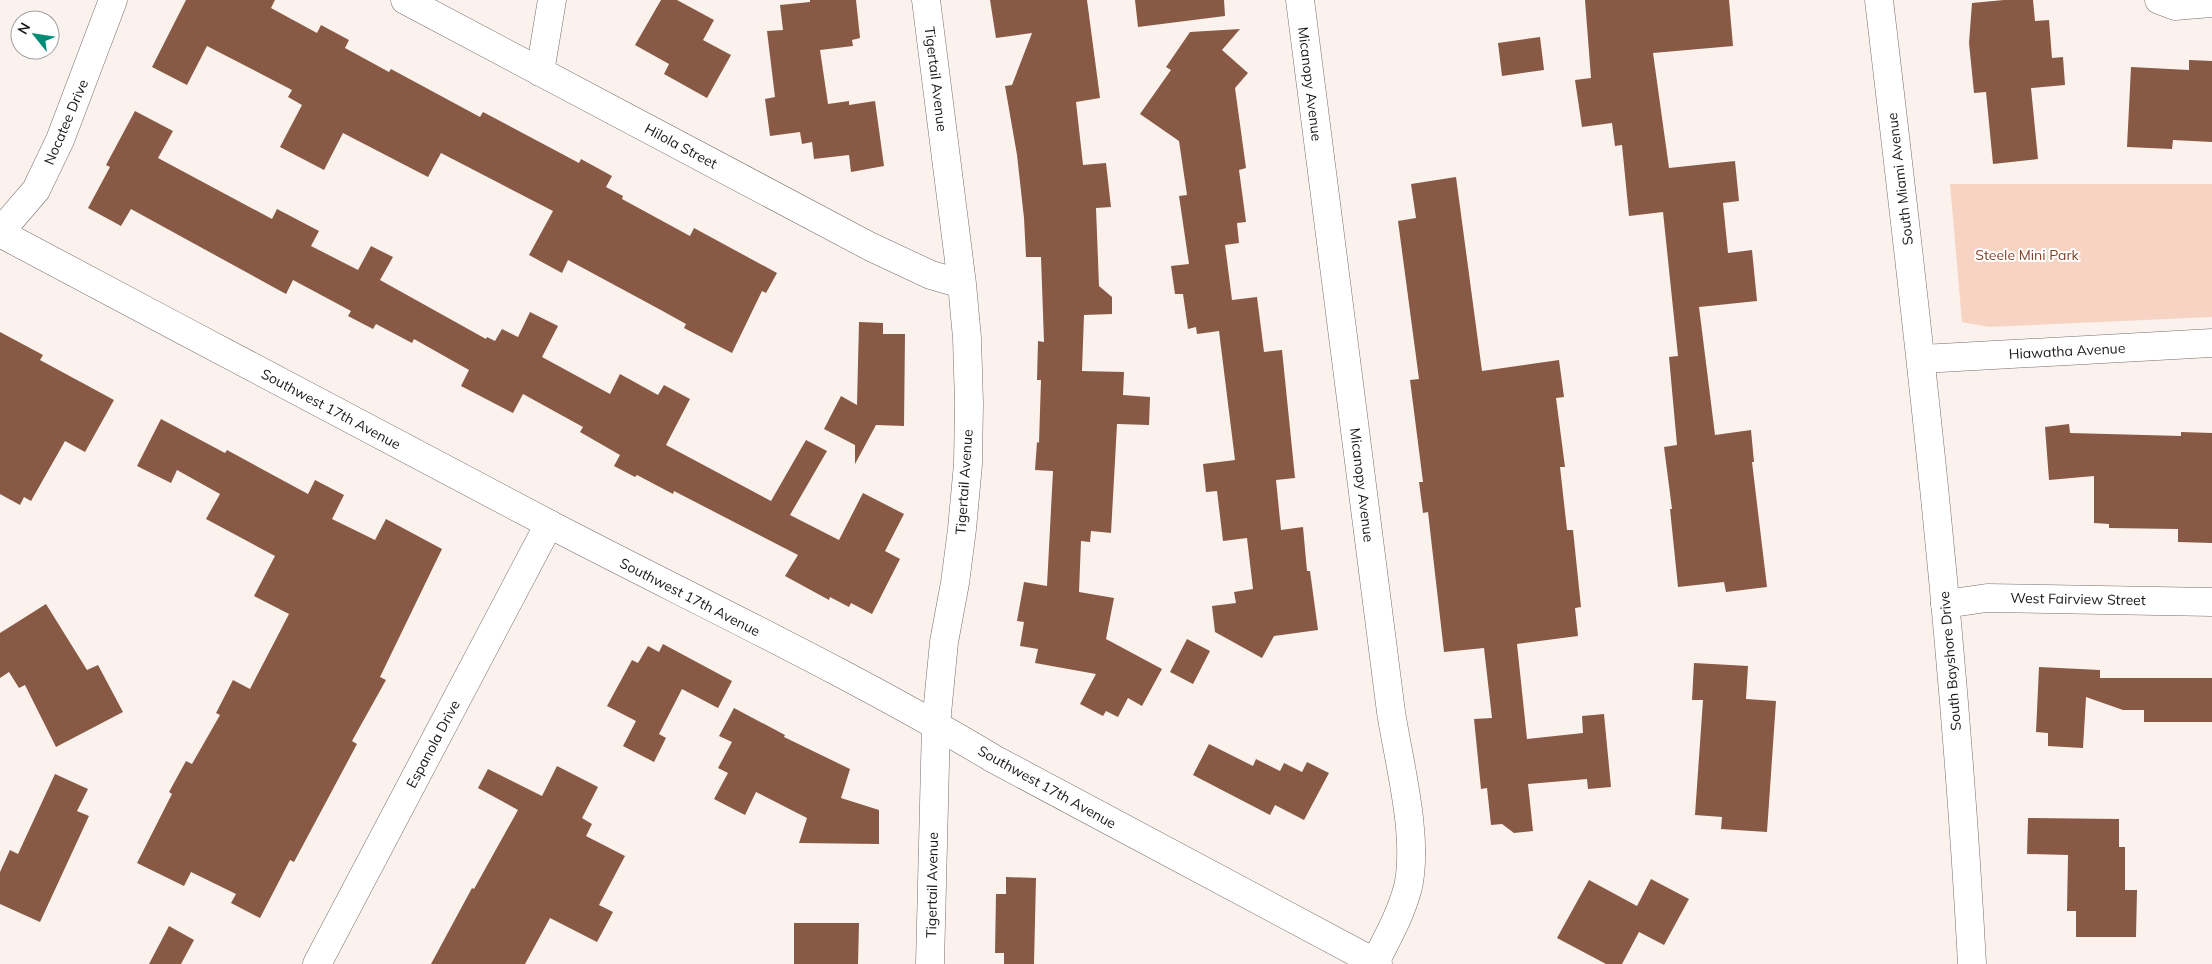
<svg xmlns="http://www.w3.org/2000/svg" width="2212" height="964" font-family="Mulish,sans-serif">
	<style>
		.green { fill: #f7d3c3 }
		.building { fill: #885945 }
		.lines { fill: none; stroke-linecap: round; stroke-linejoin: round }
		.street-casing { stroke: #776e6b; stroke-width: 29 }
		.secondary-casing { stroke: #776e6b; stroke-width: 29 }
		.street { stroke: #fff; stroke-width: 28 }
		.secondary { stroke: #fff; stroke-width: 28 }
		.labels { text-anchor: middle; stroke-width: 4; stroke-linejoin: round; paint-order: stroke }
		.street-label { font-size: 14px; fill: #1a1716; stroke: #fff }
		.park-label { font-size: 14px; fill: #834223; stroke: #fff }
	</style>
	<rect width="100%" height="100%" fill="#fcf2ed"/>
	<path class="green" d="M 1950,184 L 2212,184 L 2212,317 L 1989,327 L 1962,322 Z"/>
	<path class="building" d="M 186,0 L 275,0 L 271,8 L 317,33 L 321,25 L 349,40 L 345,48 L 389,72 L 391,69 L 480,117 L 483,112 L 579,163 L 581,159 L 612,176 L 606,187 L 623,196 L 622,199 L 690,236 L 694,228 L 777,273 L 766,293 L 762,291 L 732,353 L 684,328 L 686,324 L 659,309 L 568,260 L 562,273 L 529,255 L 553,211 L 441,153 L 428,177 L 343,133 L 324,170 L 280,147 L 302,105 L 288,97 L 292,90 L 207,46 L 187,85 L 152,67 Z
		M 661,0 L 677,0 L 714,20 L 703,40 L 731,55 L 707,98 L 664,74 L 669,64 L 635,45 Z
		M 810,0 L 856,0 L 860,38 L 852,40 L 853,46 L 820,50 L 828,104 L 849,101 L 849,105 L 875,101 L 884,166 L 851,172 L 849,155 L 814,159 L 812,142 L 802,144 L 800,132 L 770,136 L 765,99 L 775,97 L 767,31 L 783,30 L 780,5 L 810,2 Z
		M 990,0 L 1087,0 L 1100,98 L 1076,102 L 1083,165 L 1106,163 L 1111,207 L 1096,208 L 1099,286 L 1112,297 L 1112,314 L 1084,315 L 1082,371 L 1124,372 L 1123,395 L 1150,397 L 1149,425 L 1117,424 L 1111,533 L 1091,531 L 1090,542 L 1081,541 L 1079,592 L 1114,598 L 1106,639 L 1162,669 L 1142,706 L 1128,698 L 1118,717 L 1106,711 L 1103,716 L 1080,704 L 1096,674 L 1035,663 L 1038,649 L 1020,646 L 1024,622 L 1017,621 L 1024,582 L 1047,586 L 1053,471 L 1035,470 L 1037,442 L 1039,443 L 1041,380 L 1037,380 L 1038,341 L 1044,342 L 1041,257 L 1026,257 L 1024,218 L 1017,155 L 1005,86 L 1012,85 L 1032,33 L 996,38 Z
		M 1135,0 L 1224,0 L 1225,16 L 1138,27 Z
		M 1585,0 L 1729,0 L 1733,46 L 1653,53 L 1669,168 L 1735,161 L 1739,201 L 1723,203 L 1728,253 L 1752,250 L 1757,301 L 1699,307 L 1715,435 L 1751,430 L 1754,462 L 1752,462 L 1767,587 L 1726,592 L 1724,582 L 1678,587 L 1670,509 L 1672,509 L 1664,447 L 1677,445 L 1669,357 L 1678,356 L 1663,212 L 1629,216 L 1622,145 L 1615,146 L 1612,123 L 1582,127 L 1575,80 L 1591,78 Z
		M 2004,0 L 2033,0 L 2035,21 L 2049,20 L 2052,58 L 2063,57 L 2065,85 L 2031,88 L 2038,159 L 1993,164 L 1986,92 L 1974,93 L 1969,43 L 1972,3 Z
		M 1240,29 L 1222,50 L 1248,73 L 1235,88 L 1246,168 L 1239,170 L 1246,222 L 1237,223 L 1239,243 L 1225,245 L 1232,300 L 1257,297 L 1264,352 L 1282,350 L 1295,478 L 1276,480 L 1281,530 L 1303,527 L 1307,571 L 1310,571 L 1318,630 L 1274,636 L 1262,658 L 1215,632 L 1212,606 L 1236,603 L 1234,592 L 1253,589 L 1247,538 L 1223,541 L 1217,491 L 1206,492 L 1203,464 L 1235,460 L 1219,331 L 1197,334 L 1196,327 L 1188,329 L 1183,294 L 1175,294 L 1171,266 L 1189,264 L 1179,196 L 1187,195 L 1179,141 L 1140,114 L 1171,70 L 1166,67 L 1190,32 Z
		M 1540,37 L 1544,70 L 1502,76 L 1498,43 Z
		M 2189,60 L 2212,61 L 2212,142 L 2173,140 L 2172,149 L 2127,147 L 2131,67 L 2189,70 Z
		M 135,111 L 173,131 L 158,158 L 272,219 L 277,209 L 319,231 L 311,246 L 358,270 L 371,246 L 393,257 L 380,280 L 486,339 L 487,337 L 495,341 L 502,329 L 518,337 L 530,312 L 558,326 L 542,357 L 610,394 L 620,374 L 658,395 L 664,385 L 690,399 L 666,445 L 771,501 L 806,440 L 827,451 L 790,515 L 839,540 L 863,493 L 904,514 L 885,551 L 900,559 L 872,614 L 851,603 L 849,607 L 830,597 L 829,600 L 785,576 L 798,555 L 674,491 L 673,494 L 637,475 L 635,477 L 614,466 L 620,455 L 580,432 L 583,427 L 523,394 L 513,413 L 461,386 L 469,370 L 414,339 L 412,343 L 376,324 L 373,329 L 348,316 L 351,311 L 293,280 L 286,294 L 131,209 L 121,226 L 88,208 L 110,167 L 106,165 Z
		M 1456,177 L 1482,371 L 1559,360 L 1564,397 L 1556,398 L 1565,467 L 1560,467 L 1567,530 L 1573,530 L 1581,607 L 1575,608 L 1578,636 L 1517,644 L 1527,739 L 1583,733 L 1582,716 L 1604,714 L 1611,787 L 1588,789 L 1587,779 L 1528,784 L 1533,831 L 1514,833 L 1502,824 L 1491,825 L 1487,788 L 1481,789 L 1474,719 L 1492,718 L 1484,648 L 1444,652 L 1428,512 L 1423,513 L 1419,482 L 1423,482 L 1410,380 L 1419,379 L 1398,221 L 1416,218 L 1411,184 Z
		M 859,322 L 883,323 L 883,334 L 905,334 L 904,426 L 876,425 L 855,464 L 855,445 L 824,429 L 841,396 L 857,405 Z
		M 0,332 L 43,355 L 40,360 L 114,400 L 85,452 L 65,441 L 31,501 L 24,497 L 20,505 L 0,494 Z
		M 161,419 L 225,453 L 227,450 L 308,494 L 315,480 L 344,495 L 332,519 L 375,540 L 386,519 L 442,549 L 380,677 L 386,680 L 352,741 L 357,744 L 294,862 L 290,860 L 260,918 L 231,903 L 236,894 L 191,872 L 184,886 L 137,863 L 172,794 L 169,792 L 186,761 L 192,764 L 220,715 L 216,713 L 233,680 L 250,689 L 289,614 L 254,596 L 275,556 L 206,519 L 220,494 L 177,470 L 171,483 L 137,466 Z
		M 2069,424 L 2070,433 L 2181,436 L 2181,432 L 2212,433 L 2212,543 L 2178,542 L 2178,529 L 2109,528 L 2109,524 L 2094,523 L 2094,476 L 2049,480 L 2045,427 Z
		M 46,604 L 87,670 L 98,665 L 123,712 L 56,747 L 25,685 L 19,688 L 9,672 L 0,678 L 0,633 Z
		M 1187,639 L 1210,651 L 1193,684 L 1170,672 Z
		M 663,644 L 732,681 L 718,708 L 682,689 L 659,734 L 666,738 L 654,762 L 623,746 L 636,721 L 607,706 L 632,660 L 638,663 L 648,646 L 659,652 Z
		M 1694,663 L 1748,666 L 1746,699 L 1776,701 L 1767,832 L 1721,829 L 1722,817 L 1695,815 L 1703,700 L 1692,700 Z
		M 2039,667 L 2100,670 L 2100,678 L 2212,678 L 2212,722 L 2144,722 L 2144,710 L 2123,710 L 2086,697 L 2083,748 L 2048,746 L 2048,733 L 2036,732 Z
		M 734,708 L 785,735 L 784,737 L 850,769 L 841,798 L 879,810 L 879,844 L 799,843 L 807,818 L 756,792 L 745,815 L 714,799 L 728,773 L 718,768 L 732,742 L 719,736 Z
		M 1209,744 L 1253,766 L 1256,759 L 1280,771 L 1284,763 L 1302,772 L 1307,762 L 1329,773 L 1304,820 L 1275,805 L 1270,815 L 1193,775 Z
		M 557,766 L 598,787 L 582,818 L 592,824 L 586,836 L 625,856 L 599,905 L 613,912 L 597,942 L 550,918 L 525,964 L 431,964 L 472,888 L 474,889 L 518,810 L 478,788 L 488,769 L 542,796 Z
		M 55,774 L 88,789 L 77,811 L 89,816 L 40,922 L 0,904 L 0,872 L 10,850 L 18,854 Z
		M 2028,818 L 2119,819 L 2119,847 L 2125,847 L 2125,890 L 2137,890 L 2136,937 L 2076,937 L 2076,911 L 2067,911 L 2068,855 L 2027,854 Z
		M 1006,877 L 1036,878 L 1034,964 L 1004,964 L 1004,953 L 995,953 L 996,894 L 1006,894 Z
		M 1651,879 L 1689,899 L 1664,945 L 1639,932 L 1622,964 L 1606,964 L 1557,938 L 1589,880 L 1637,906 Z
		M 794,923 L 859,923 L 858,964 L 794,964 Z
		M 169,926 L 194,940 L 181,964 L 149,964 Z"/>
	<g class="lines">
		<defs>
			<path id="street" d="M 405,0 L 871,247 L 931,275 L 962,284
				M 926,0 L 962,284 L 967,338 L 969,403 L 968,464 L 962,529 L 955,583 L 944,642 L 936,724
				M 1300,0 L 1391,712 C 1399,763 1419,837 1408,887 C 1401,914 1387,939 1374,964
				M 2159,0 L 2175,6 L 2212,3
				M 540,72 L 552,0
				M 0,232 L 36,190 L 60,140 L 113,0
				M 1922,359 L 2212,343
				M 1945,604 L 1987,598 L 2212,602
				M 317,964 L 549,524"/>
			<path id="secondary" d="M 1879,0 C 1917,321 1955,641 1972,964
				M 0,233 C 183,330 365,428 549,524 C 697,601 850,673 994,759 L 1378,964
				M 930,964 L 936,724"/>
		</defs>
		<use href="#street" class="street-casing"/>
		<use href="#secondary" class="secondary-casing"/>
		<use href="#street" class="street"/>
		<use href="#secondary" class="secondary"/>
	</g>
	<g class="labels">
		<g class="street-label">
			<text transform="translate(936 79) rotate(83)" y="5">Tigertail Avenue</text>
			<text transform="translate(1310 84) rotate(83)" y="5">Micanopy Avenue</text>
			<text transform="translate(66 122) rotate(-67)" y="5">Nocatee Drive</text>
			<text transform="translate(681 146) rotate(28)" y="5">Hilola Street</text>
			<text transform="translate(1900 179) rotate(-97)" y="5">South Miami Avenue</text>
			<text transform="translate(2067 351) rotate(-3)" y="5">Hiawatha Avenue</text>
			<text transform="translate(331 409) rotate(28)" y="5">Southwest 17th Avenue</text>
			<text transform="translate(964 482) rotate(-86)" y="5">Tigertail Avenue</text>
			<text transform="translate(1362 485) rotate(83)" y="5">Micanopy Avenue</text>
			<text transform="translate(690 597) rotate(27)" y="5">Southwest 17th Avenue</text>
			<text transform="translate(2078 599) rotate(1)" y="5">West Fairview Street</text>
			<text transform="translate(1950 661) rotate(-95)" y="5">South Bayshore Drive</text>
			<text transform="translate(433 744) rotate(-62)" y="5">Espanola Drive</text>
			<text transform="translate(1047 787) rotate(29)" y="5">Southwest 17th Avenue</text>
			<text transform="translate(932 885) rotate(-89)" y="5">Tigertail Avenue</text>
		</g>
		<g class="park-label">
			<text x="2027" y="260">Steele Mini Park</text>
		</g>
	</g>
	<g transform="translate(35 35) rotate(300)"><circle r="24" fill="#ffffff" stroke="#a3a2a2"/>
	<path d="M0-4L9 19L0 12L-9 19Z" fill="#008d77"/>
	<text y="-8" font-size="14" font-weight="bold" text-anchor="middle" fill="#1a1716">N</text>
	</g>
</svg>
